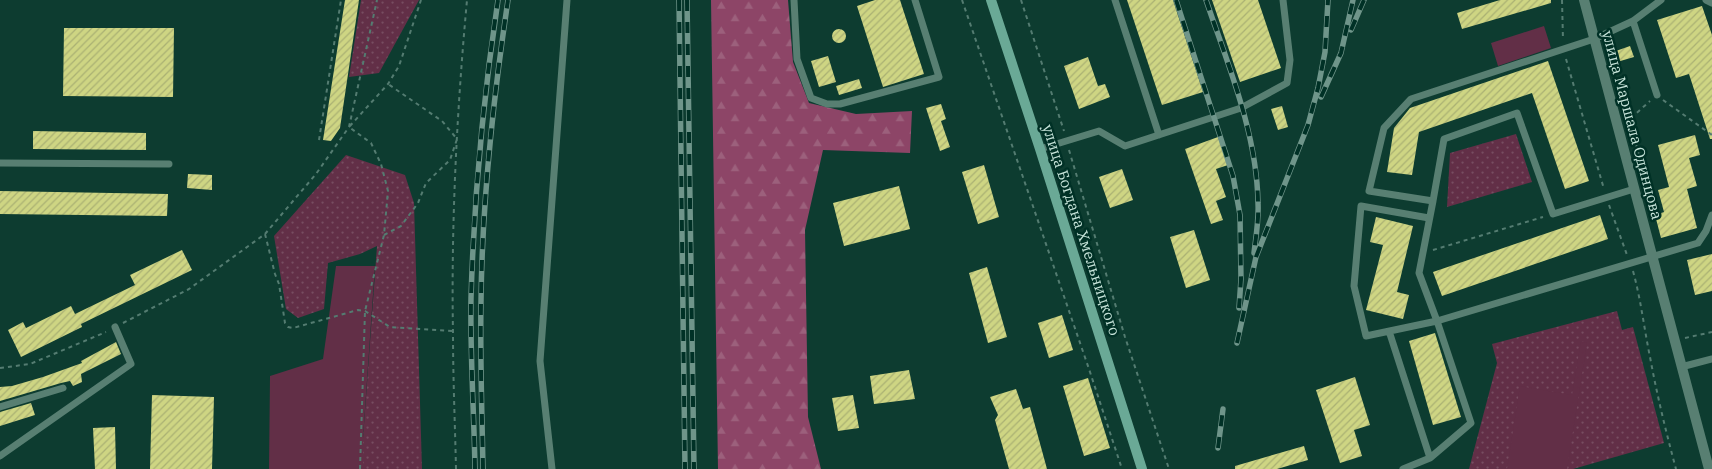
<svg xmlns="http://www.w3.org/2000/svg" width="1712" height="469" font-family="'IBM Plex Serif',serif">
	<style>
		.grass { fill: url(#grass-dots) }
		.forest { fill: url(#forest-firs) }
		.garden { fill: #622f47 }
		.building { fill: url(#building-hatch) }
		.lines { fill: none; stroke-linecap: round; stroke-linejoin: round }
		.path { stroke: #547c71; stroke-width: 2; stroke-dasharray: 4 4; stroke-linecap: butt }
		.lane { stroke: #587f72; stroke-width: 7 }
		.street { stroke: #587f72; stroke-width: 10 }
		.secondary { stroke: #6aa996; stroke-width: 10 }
		.rail-casing { stroke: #6f958a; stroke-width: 5.5 }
		.rail { stroke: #003126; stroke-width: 4; stroke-dasharray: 11; stroke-linecap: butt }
		.labels { text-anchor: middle; stroke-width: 5; stroke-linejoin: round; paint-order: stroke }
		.street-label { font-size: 15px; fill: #c8e5db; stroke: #003126 }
	</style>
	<defs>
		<pattern id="grass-dots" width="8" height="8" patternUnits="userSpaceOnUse" patternTransform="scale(1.25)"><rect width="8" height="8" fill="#622f47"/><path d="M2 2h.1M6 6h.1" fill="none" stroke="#774d61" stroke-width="1.8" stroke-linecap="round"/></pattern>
		<pattern id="forest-firs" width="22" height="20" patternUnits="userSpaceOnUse" patternTransform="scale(1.25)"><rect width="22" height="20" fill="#8d4567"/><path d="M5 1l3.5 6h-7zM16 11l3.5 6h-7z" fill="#9c607c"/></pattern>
		<pattern id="building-hatch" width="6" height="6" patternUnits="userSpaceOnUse" patternTransform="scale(1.25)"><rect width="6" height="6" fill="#ced583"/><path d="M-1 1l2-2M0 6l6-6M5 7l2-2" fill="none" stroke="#aab173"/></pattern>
	</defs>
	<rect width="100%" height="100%" fill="#0d3c30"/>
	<path class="grass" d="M 361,0 L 419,0 L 379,73 L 349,77 Z
		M 1516,134 L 1532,182 L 1447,207 L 1450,153 Z
		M 346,155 L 405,175 L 414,203 L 422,469 L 363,469 L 363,438 L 377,246 L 360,254 L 328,263 L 324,309 L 298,318 L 286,309 L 274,236 Z
		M 1617,311 L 1622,330 L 1633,327 L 1664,443 L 1573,469 L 1469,469 L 1497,363 L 1492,344 Z"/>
	<path class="forest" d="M 711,0 L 788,0 L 793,62 L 809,103 L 856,114 L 912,111 L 910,153 L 823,150 L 805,230 L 808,417 L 821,469 L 718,469 Z"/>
	<path class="garden" d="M 1544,26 L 1551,48 L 1498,66 L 1491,43 Z
		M 336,266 L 375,266 L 363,438 L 363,469 L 269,469 L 270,376 L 323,359 Z
		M 1581,341 L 1587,343 L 1567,469 L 1507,469 L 1520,386 L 1572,395 Z"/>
	<path class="building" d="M 345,0 L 359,0 L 340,128 L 331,141 L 323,140 Z
		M 875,0 L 900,0 L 924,74 L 883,87 L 857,6 Z
		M 1127,0 L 1173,0 L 1203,92 L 1162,105 Z
		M 1212,0 L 1258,0 L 1281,68 L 1240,82 Z
		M 1500,0 L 1551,0 L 1551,3 L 1462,29 L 1457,13 Z
		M 1702,6 L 1712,35 L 1712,139 L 1710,139 L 1689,74 L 1676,78 L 1657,20 Z
		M 64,28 L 174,28 L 173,97 L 63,96 Z
		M832 36a7 7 0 1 1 14 0a7 7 0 1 1-14 0Z
		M 1630,46 L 1634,57 L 1617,62 L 1613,52 Z
		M 828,56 L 836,82 L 819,87 L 811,61 Z
		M 1088,57 L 1098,86 L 1105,84 L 1110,97 L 1079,109 L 1064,66 Z
		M 1548,61 L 1589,181 L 1565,189 L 1532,93 L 1419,132 L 1412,175 L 1387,172 L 1394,128 L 1410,108 Z
		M 859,79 L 862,88 L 839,95 L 836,86 Z
		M 941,104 L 946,119 L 941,121 L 950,147 L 940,151 L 926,108 Z
		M 1282,106 L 1288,127 L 1278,130 L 1271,109 Z
		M 33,131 L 146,133 L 146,150 L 33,149 Z
		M 1695,135 L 1700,155 L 1689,158 L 1697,186 L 1687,189 L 1697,228 L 1661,238 L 1655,215 L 1664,212 L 1658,190 L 1669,187 L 1658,145 Z
		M 1218,137 L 1228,165 L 1216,169 L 1226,197 L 1216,201 L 1223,220 L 1211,224 L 1185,149 Z
		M 984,165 L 999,217 L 978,224 L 962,172 Z
		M 1122,169 L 1133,200 L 1110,208 L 1099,177 Z
		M 188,174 L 212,175 L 212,190 L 187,188 Z
		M 899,186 L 910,229 L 844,246 L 833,203 Z
		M 0,191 L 168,194 L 167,216 L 0,214 Z
		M 1600,215 L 1608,239 L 1442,296 L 1433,272 Z
		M 1376,217 L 1413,226 L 1397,292 L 1409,295 L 1403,319 L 1366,310 L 1383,245 L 1370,242 Z
		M 1194,230 L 1210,280 L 1186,288 L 1170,237 Z
		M 182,250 L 192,270 L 81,324 L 82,327 L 21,357 L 8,330 L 23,322 L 26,328 L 71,306 L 75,314 L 135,285 L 130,275 Z
		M 1712,254 L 1712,291 L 1695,295 L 1687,260 Z
		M 987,267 L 1007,337 L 988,343 L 969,273 Z
		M 1062,315 L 1073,350 L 1049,358 L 1038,323 Z
		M 1435,333 L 1461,417 L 1433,425 L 1409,341 Z
		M 116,342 L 121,354 L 81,374 L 82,382 L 73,386 L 70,381 L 61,383 L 0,401 L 0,387 L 12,386 L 43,377 L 82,363 L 81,361 Z
		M 909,370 L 915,399 L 874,404 L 870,376 Z
		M 1355,377 L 1370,425 L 1354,430 L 1362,456 L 1340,463 L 1316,390 Z
		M 1088,378 L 1110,448 L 1084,456 L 1063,386 Z
		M 1016,389 L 1023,409 L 1030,407 L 1047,469 L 1009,469 L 995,420 L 998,415 L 990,397 Z
		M 152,395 L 214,397 L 212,469 L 150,469 Z
		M 853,395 L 859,428 L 838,431 L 832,398 Z
		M 31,403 L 35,415 L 0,426 L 0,412 Z
		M 115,427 L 116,469 L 95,469 L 93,428 Z
		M 1304,446 L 1308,460 L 1277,469 L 1235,469 L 1235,466 Z"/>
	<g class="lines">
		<path class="path" d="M 962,0 L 1089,369 L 1122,469
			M 1021,0 L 1064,131
			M 1562,0 L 1563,40
			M 1566,59 L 1604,189
			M 1619,91 L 1624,99 L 1645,178 L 1645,181
			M 1663,100 L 1712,135
			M 1631,118 L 1650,101
			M 319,140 L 341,0
			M 1069,150 L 1125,337 L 1169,469
			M 1609,205 L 1627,255
			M 265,234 L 275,274 L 279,284 L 285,323 L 288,327 L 293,328 L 358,310 L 365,311 L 390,327 L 452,331
			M 384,235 L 401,226 L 418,203 L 426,183 L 450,160 L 457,139 L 442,121 L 388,84
			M 1433,250 L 1543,217
			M 1633,271 C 1641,300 1644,328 1650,357 C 1657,395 1666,432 1676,469
			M 123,323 L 189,289 L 265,234 L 316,174 L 349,127 L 377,0
			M 1685,338 L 1712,332
			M 0,368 L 30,364 L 106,332
			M 360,469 L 365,311 L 384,235 L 388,191 L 381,164 L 371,143 L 349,127 L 388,84 L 399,66 L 421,0
			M 456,469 C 455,424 453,378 453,333 C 451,223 457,109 467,0"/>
		<path class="lane" d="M 794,0 L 797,59 L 811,98 L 827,104 L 840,104 L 939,77 L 915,0
			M 1115,0 L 1159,135
			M 1706,0 L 1712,3
			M 1633,21 L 1657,95
			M 1040,149 L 1099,131 L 1125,146 L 1241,108 L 1287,83 L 1290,60 L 1283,0
			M 0,163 L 169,164
			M 1433,201 L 1444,139 L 1517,113 L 1553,214 L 1634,189
			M 1429,218 L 1361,206 L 1354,286 L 1366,336 L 1437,321 L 1698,243 L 1706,231 L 1712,215
			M 1389,331 L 1430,458
			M 1681,367 L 1712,359
			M 0,407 L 63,388
			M 0,456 L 131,364 L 115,327
			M 552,469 L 540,361 L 567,0
			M 1403,469 L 1430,458 L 1471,423 L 1437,321 L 1419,273 L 1433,201 L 1369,191 L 1384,128 L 1411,99 L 1594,39 L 1633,21 L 1661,0"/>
		<path class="street" d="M 1584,0 L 1709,469"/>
		<path class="secondary" d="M 991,0 L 1040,149 L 1142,469"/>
		<defs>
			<path id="rail" d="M 679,0 L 685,469
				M 687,0 L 694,469
				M 1176,0 L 1233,176 L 1240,215 L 1241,279 L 1239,308
				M 1206,0 C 1228,65 1257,133 1258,203 C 1259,219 1256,236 1254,253
				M 1351,30 L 1364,0
				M 1321,97 L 1341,53 L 1353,0
				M 1237,343 L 1256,257 L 1308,125 L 1318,88 L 1325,52 L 1328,0
				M 1218,448 L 1223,409
				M 475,469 C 474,412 470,355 471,298 C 474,198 483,99 498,0
				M 483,469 C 482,413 480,358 481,302 C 482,201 493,100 508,0"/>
		</defs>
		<use href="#rail" class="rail-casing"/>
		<use href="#rail" class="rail"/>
	</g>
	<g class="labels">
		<g class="street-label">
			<text transform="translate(1632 125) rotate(75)" y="5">улица Маршала Одинцова</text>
			<text transform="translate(1081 230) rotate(72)" y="5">улица Богдана Хмельницкого</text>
		</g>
	</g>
</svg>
